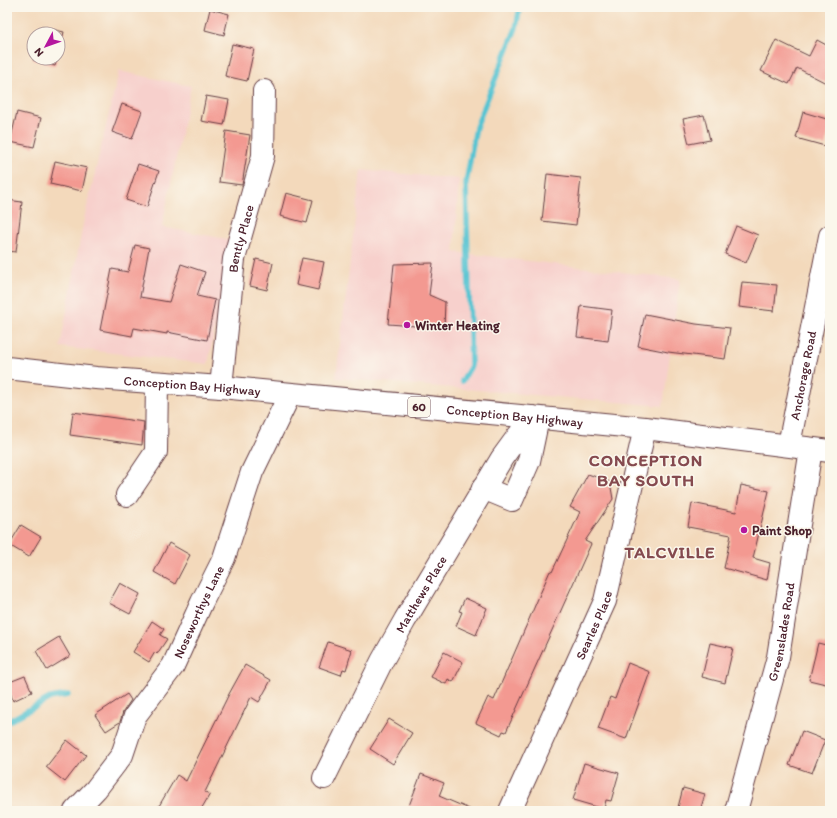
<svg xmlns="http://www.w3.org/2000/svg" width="837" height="818" font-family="Itim,sans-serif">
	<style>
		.built { fill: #f7d0cc }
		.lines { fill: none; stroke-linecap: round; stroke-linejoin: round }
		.stream { stroke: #58c4d2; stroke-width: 5.5 }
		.building { fill: #f39991 }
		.minor-casing { stroke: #633b41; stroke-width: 24 }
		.major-casing { stroke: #633b41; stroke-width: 24 }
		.minor { stroke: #fff; stroke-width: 22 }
		.major { stroke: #fff; stroke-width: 22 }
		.poi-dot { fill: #b5179e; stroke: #fbf7ec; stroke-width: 1.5 }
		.labels { text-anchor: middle; stroke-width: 3; stroke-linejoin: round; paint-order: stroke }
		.shield { fill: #fbf7ec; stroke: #7f6065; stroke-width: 1 }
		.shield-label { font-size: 12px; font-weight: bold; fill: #4a1f2b }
		.street-label { font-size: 13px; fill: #4a1f2b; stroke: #fbf7ec }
		.poi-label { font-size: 13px; font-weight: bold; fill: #4a1f2b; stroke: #fbf7ec; text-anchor: start }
		.district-label { font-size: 17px; font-weight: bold; letter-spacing: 1px; fill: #854a4f; stroke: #fbf7ec }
	</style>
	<rect width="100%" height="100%" fill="#fbf7ec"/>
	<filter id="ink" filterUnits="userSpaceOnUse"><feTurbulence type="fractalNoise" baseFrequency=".025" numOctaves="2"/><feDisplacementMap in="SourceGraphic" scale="8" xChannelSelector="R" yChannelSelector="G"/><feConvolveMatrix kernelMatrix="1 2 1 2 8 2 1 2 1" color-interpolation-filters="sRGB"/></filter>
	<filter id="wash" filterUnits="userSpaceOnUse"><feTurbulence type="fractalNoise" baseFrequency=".012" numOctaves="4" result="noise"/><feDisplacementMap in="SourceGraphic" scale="16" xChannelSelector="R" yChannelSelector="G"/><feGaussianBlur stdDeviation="0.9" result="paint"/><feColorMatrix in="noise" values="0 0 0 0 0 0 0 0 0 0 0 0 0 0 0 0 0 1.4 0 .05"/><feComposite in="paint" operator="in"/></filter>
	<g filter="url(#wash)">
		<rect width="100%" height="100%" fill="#f3d9bb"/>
		<path class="built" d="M 119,71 L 191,86 L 162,227 L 232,240 L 208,364 L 60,347 L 84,219 Z
			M 361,170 L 459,179 L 454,252 L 680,279 L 663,406 L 336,378 Z"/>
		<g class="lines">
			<path class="stream" d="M 462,381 L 471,366 L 466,183 L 476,127 L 516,28 L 520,7
				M 7,722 L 50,698 L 68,695"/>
		</g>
		<g id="blocks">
			<path class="building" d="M 210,9 L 229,14 L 224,35 L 205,30 Z
				M 42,27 L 64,32 L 58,55 L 58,34 L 40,34 Z
				M 776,40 L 809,56 L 817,40 L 830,47 L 830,85 L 797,68 L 789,84 L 761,71 Z
				M 232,44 L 254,49 L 247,81 L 225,76 Z
				M 34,56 L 34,58 L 57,58 L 55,66 L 33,60 Z
				M 206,96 L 229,100 L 224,125 L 201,121 Z
				M 122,104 L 142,111 L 132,139 L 112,132 Z
				M 17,112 L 41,118 L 34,147 L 10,142 Z
				M 803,112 L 830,120 L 830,127 L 825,146 L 796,138 Z
				M 704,115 L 710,140 L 689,144 L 683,119 Z
				M 226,131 L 250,135 L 242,185 L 219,182 Z
				M 55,161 L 87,168 L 82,191 L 50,184 Z
				M 138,164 L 159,171 L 147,207 L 126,200 Z
				M 547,174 L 581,178 L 576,225 L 542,221 Z
				M 286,193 L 313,200 L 307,223 L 280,216 Z
				M 7,200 L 22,202 L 16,252 L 7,251 Z
				M 736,226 L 758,235 L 746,263 L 725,254 Z
				M 135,245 L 149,248 L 140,297 L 169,302 L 181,264 L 205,272 L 197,296 L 215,300 L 207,340 L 167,332 L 167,334 L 134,328 L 132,336 L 100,330 L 112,269 L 128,272 Z
				M 302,258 L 324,262 L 318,290 L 296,285 Z
				M 256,259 L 273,263 L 267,290 L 250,286 Z
				M 433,263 L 429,295 L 445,302 L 444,328 L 388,324 L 394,264 Z
				M 742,282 L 777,285 L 774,311 L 739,307 Z
				M 581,306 L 612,310 L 608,341 L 577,337 Z
				M 645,314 L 696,324 L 730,328 L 725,359 L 668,352 L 638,346 Z
				M 73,412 L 144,422 L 142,445 L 70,435 Z
				M 588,474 L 610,482 L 613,499 L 585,541 L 591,544 L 506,732 L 503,731 L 501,735 L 476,723 L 488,697 L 494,700 L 550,571 L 552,572 L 580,512 L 570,507 Z
				M 741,485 L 769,491 L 753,558 L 770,563 L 767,580 L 724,568 L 731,535 L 688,527 L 692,503 L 736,512 Z
				M 21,525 L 41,537 L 29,557 L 9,545 Z
				M 169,543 L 190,555 L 175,584 L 154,572 Z
				M 120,583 L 140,594 L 130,614 L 109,603 Z
				M 465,598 L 487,608 L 476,635 L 456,626 L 462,612 L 459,611 Z
				M 152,621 L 164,629 L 160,635 L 167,639 L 157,654 L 155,652 L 149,662 L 133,652 Z
				M 59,637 L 70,656 L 47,670 L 36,651 Z
				M 328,642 L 352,650 L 346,670 L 343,669 L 341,675 L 319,667 Z
				M 710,643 L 733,648 L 725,683 L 702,677 Z
				M 818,643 L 830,646 L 830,685 L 809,680 Z
				M 444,652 L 463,662 L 453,682 L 448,679 L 446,684 L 431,677 Z
				M 628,663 L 650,672 L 626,739 L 598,729 L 610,697 L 615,699 Z
				M 245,665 L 271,680 L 259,702 L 251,697 L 205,792 L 210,794 L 200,811 L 168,811 L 159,806 L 177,775 L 186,781 L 229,694 Z
				M 25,676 L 32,692 L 13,701 L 7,683 Z
				M 127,694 L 131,700 L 123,712 L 120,722 L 106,731 L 95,715 Z
				M 389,719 L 412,733 L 393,764 L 370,749 Z
				M 802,731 L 825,740 L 812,773 L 789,765 Z
				M 67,740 L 86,755 L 65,782 L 46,767 Z
				M 584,763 L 619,773 L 611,801 L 606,800 L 604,809 L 573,800 Z
				M 421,774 L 444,783 L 439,796 L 474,811 L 407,811 Z
				M 683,788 L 705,794 L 700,811 L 677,811 Z"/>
		</g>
	</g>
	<g filter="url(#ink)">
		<use href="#blocks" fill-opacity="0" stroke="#633b41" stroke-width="1"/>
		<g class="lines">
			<defs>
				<g id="minor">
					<path id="s1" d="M 221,387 L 234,259 L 263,156 L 264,91"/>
					<path id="s2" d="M 789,445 L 830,236"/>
					<path d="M 483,488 L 512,500 L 529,461 L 538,418"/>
					<path d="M 127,495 L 156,452 L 157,383"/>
					<path id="s3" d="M 324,778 L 382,661 L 405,620 L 502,458 L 532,417"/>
					<path id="s4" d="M 75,811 L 96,789 L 122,755 L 135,716 L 173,666 L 202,602 L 224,558 L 252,472 L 290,394"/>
					<path id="s5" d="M 510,811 L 605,601 L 645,428"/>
					<path id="s6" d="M 736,811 L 778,657 L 811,449"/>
				</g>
				<g id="major">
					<path id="s7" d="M 7,368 L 96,378 L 221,387 L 645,428 L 830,451"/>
				</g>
			</defs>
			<use href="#minor" class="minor-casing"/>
			<use href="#major" class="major-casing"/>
			<use href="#minor" class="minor"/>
			<use href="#major" class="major"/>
		</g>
	</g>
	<g class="poi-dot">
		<circle cx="407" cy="325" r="4"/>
		<circle cx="744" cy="530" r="4"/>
	</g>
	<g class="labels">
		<rect class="shield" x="408" y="397" width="22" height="20" rx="3"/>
		<g class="shield-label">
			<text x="419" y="411">60</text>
		</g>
		<g class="street-label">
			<text dy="5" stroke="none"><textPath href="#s1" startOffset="150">Bently Place</textPath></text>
			<text dy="5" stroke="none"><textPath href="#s2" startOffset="71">Anchorage Road</textPath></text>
			<text dy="5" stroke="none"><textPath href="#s7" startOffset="186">Conception Bay Highway</textPath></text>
			<text dy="5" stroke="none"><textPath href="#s7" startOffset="510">Conception Bay Highway</textPath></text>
			<text dy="5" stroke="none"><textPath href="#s3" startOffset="208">Matthews Place</textPath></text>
			<text dy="5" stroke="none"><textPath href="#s4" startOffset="237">Noseworthys Lane</textPath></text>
			<text dy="5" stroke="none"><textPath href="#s5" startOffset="204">Searles Place</textPath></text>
			<text dy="5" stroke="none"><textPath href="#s6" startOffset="185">Greenslades Road</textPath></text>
		</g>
		<g class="poi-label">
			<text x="415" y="330">Winter Heating</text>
			<text x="752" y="535">Paint Shop</text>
		</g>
		<g class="district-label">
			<text x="646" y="466">CONCEPTION<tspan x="646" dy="20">BAY SOUTH</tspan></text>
			<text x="670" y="558">TALCVILLE</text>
		</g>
	</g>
	<rect width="837" height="818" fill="none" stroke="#fbf7ec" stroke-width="24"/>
	<g transform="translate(46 46) rotate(229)"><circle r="19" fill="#fbf7ec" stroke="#b4a19f"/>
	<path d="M0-3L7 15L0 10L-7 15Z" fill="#b5179e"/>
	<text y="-6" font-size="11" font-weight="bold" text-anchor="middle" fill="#4a1f2b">N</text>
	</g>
</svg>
